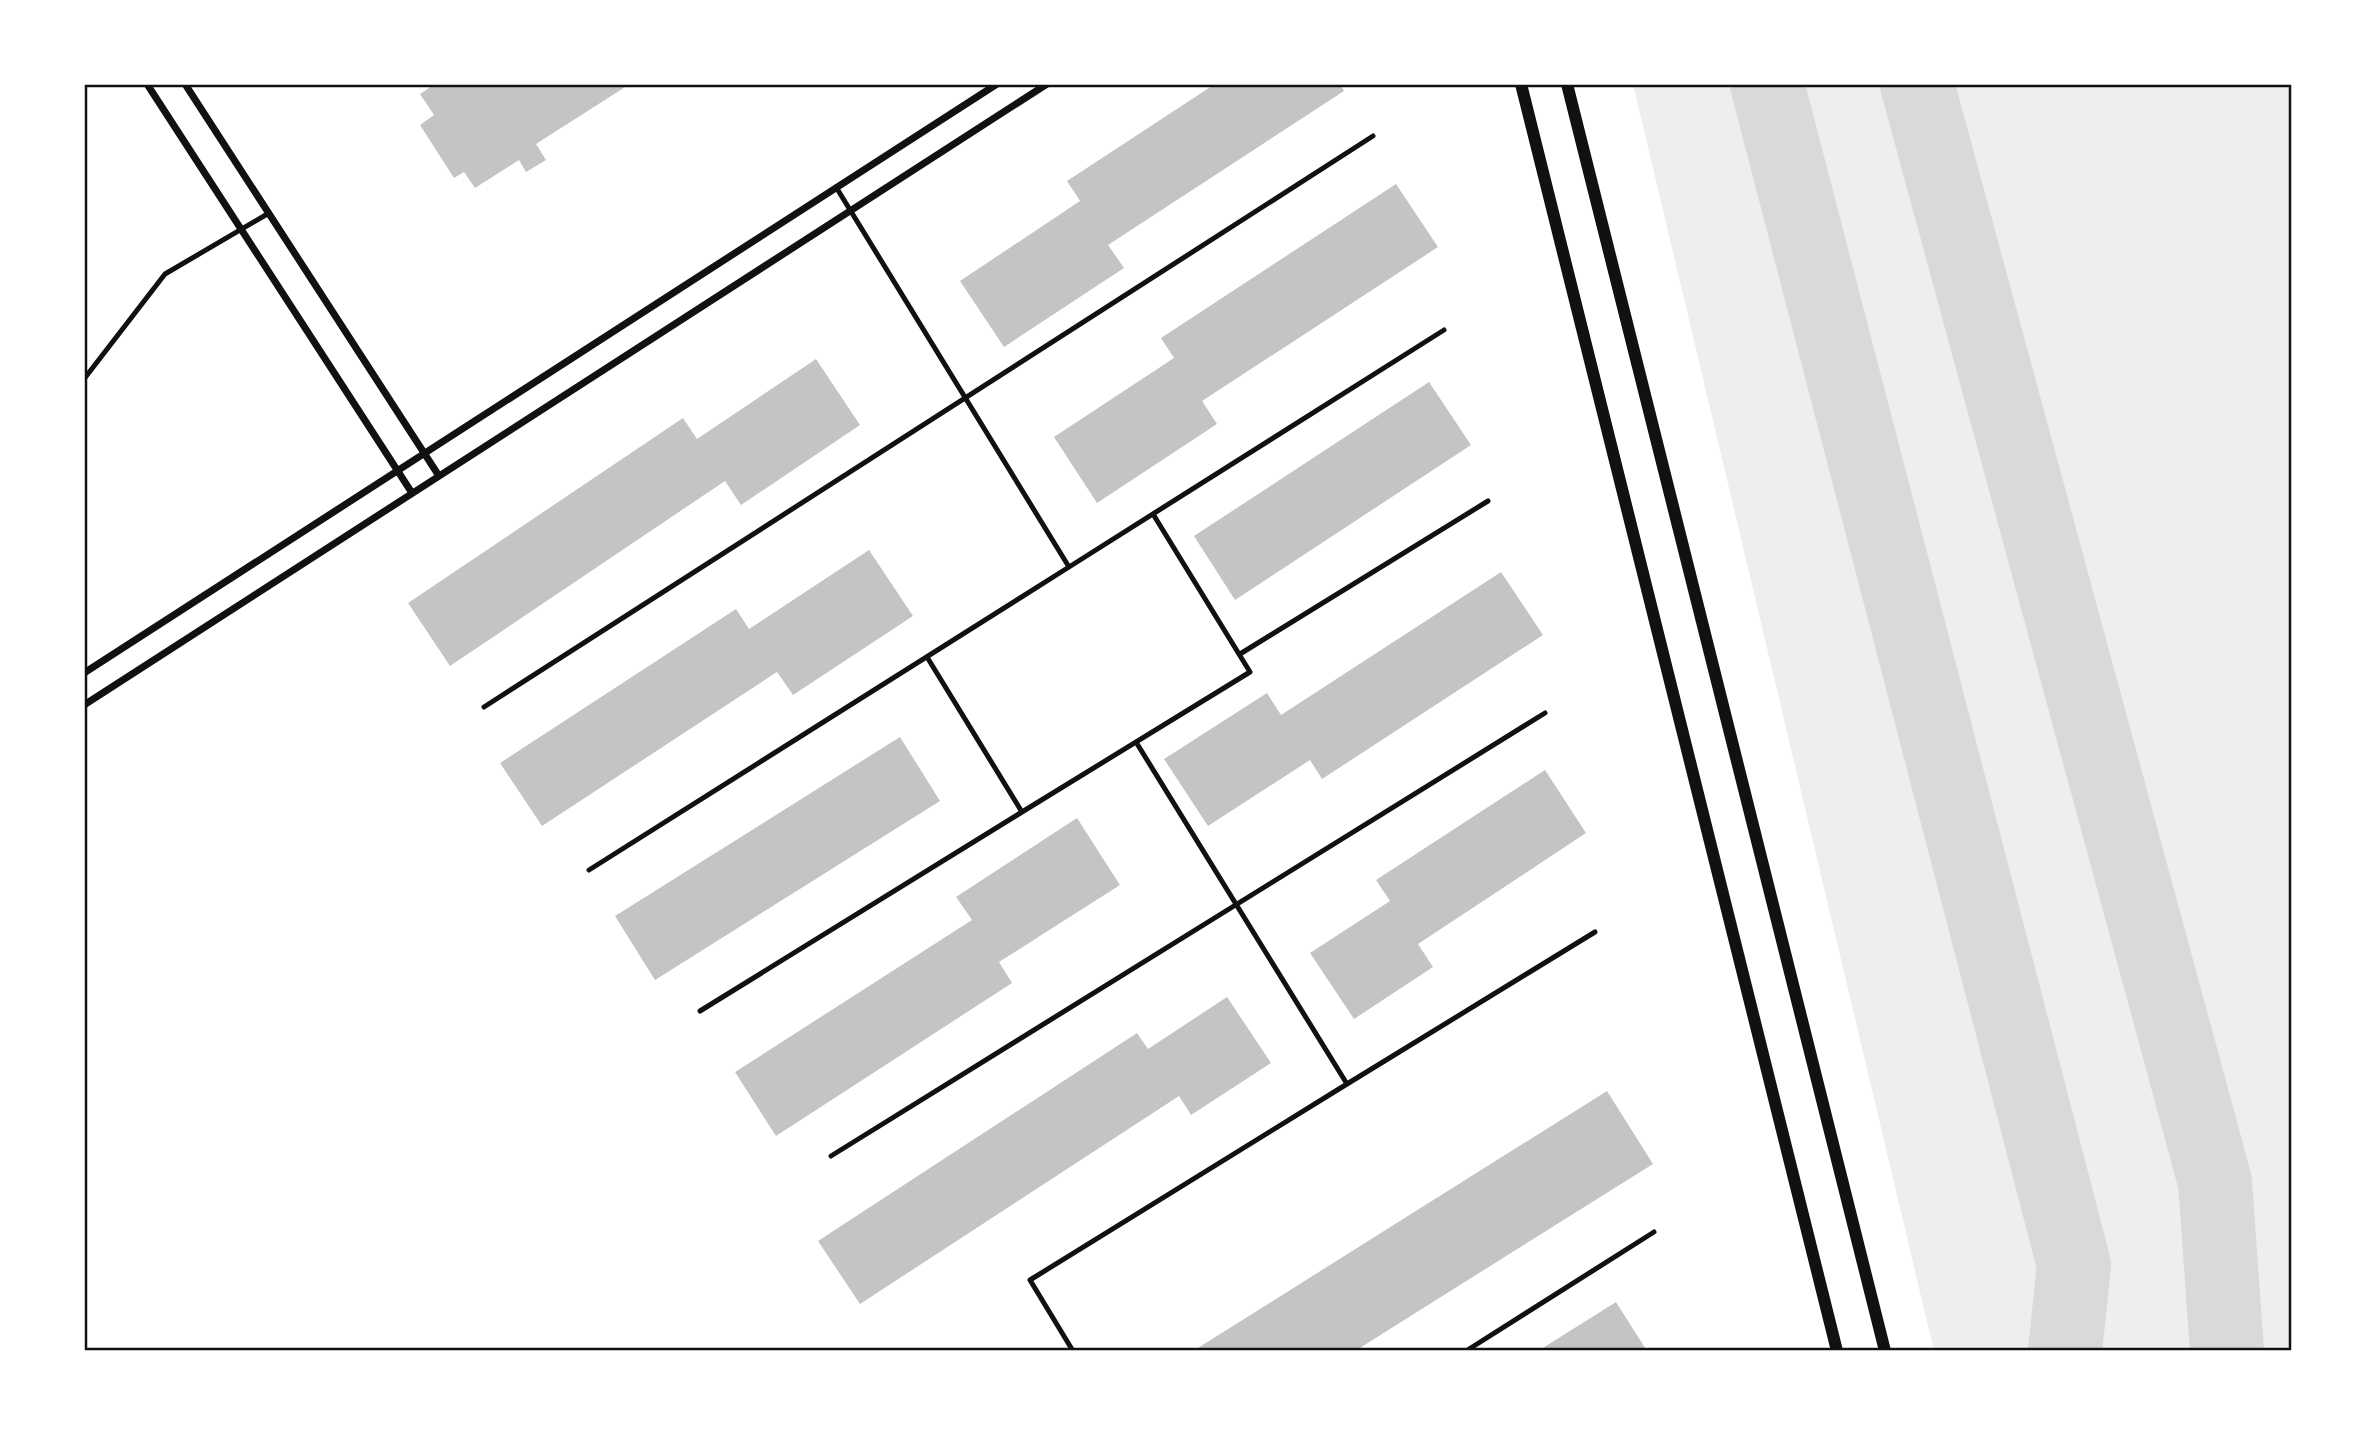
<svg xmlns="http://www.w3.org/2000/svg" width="2376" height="1435" font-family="'Public Sans',sans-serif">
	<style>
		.green { fill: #eee }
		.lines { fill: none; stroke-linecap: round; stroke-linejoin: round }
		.river { stroke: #d9d9d9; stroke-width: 74 }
		.building { fill: #c4c4c4 }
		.service { stroke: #111; stroke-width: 5 }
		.minor { stroke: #111; stroke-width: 7 }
		.tertiary { stroke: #111; stroke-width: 12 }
		.neatline { fill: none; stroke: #111; stroke-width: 2.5 }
	</style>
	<rect width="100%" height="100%" fill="#fff"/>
	<path class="green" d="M 1633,84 L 2292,84 L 2292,1351 L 1934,1351 Z"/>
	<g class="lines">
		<path class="river" d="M 1767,84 L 2074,1265 L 2065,1351
			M 1917,84 L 2215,1182 L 2227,1351"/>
	</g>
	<path class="building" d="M 435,84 L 630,84 L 536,144 L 546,160 L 526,172 L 519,160 L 475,188 L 464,172 L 454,178 L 420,125 L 434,115 L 420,94 Z
		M 1215,84 L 1340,84 L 1344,91 L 1108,245 L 1124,268 L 1004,347 L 960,281 L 1080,201 L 1067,181 Z
		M 1396,184 L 1438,247 L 1202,401 L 1217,424 L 1097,503 L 1054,437 L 1174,358 L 1161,338 Z
		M 816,359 L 860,425 L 741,505 L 725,481 L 450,666 L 408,603 L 683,418 L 697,439 Z
		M 1429,382 L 1471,445 L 1235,600 L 1194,536 Z
		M 869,550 L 913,616 L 793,695 L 777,672 L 542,826 L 500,763 L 736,609 L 749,629 Z
		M 1501,572 L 1543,635 L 1322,779 L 1310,760 L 1208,826 L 1164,759 L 1267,693 L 1281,715 Z
		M 900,737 L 940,801 L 655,980 L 615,916 Z
		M 1545,770 L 1586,833 L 1418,944 L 1433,967 L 1354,1019 L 1310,953 L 1390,901 L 1376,880 Z
		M 1077,818 L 1120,885 L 999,962 L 1012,983 L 776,1136 L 735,1072 L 972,920 L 956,897 Z
		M 1227,997 L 1271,1063 L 1191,1115 L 1179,1096 L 860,1304 L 818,1241 L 1137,1033 L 1148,1049 Z
		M 1607,1091 L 1653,1164 L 1452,1290 L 1355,1351 L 1193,1351 Z
		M 1616,1302 L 1647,1351 L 1538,1351 Z"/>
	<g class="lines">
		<path class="service" d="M 836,187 L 1069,567 L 1444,330
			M 84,379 L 165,274 L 269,213
			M 1240,654 L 1488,501
			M 927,657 L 1022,812 L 1250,672 L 1153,514
			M 484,707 L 1373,136
			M 1136,742 L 1347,1084 L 1595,932
			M 589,870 L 1069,567
			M 700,1011 L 1022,812
			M 831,1156 L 1545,713
			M 1073,1351 L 1030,1280 L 1347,1084
			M 1466,1351 L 1654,1232"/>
		<path class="minor" d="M 147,84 L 412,493
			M 185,84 L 439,476
			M 84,673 L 997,84
			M 84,705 L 1047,84"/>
		<path class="tertiary" d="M 1521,84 L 1837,1351
			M 1567,84 L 1885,1351"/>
	</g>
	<rect width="2376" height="1435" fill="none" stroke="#ffffff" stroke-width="172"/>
	<rect x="86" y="86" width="2204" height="1263" class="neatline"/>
</svg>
